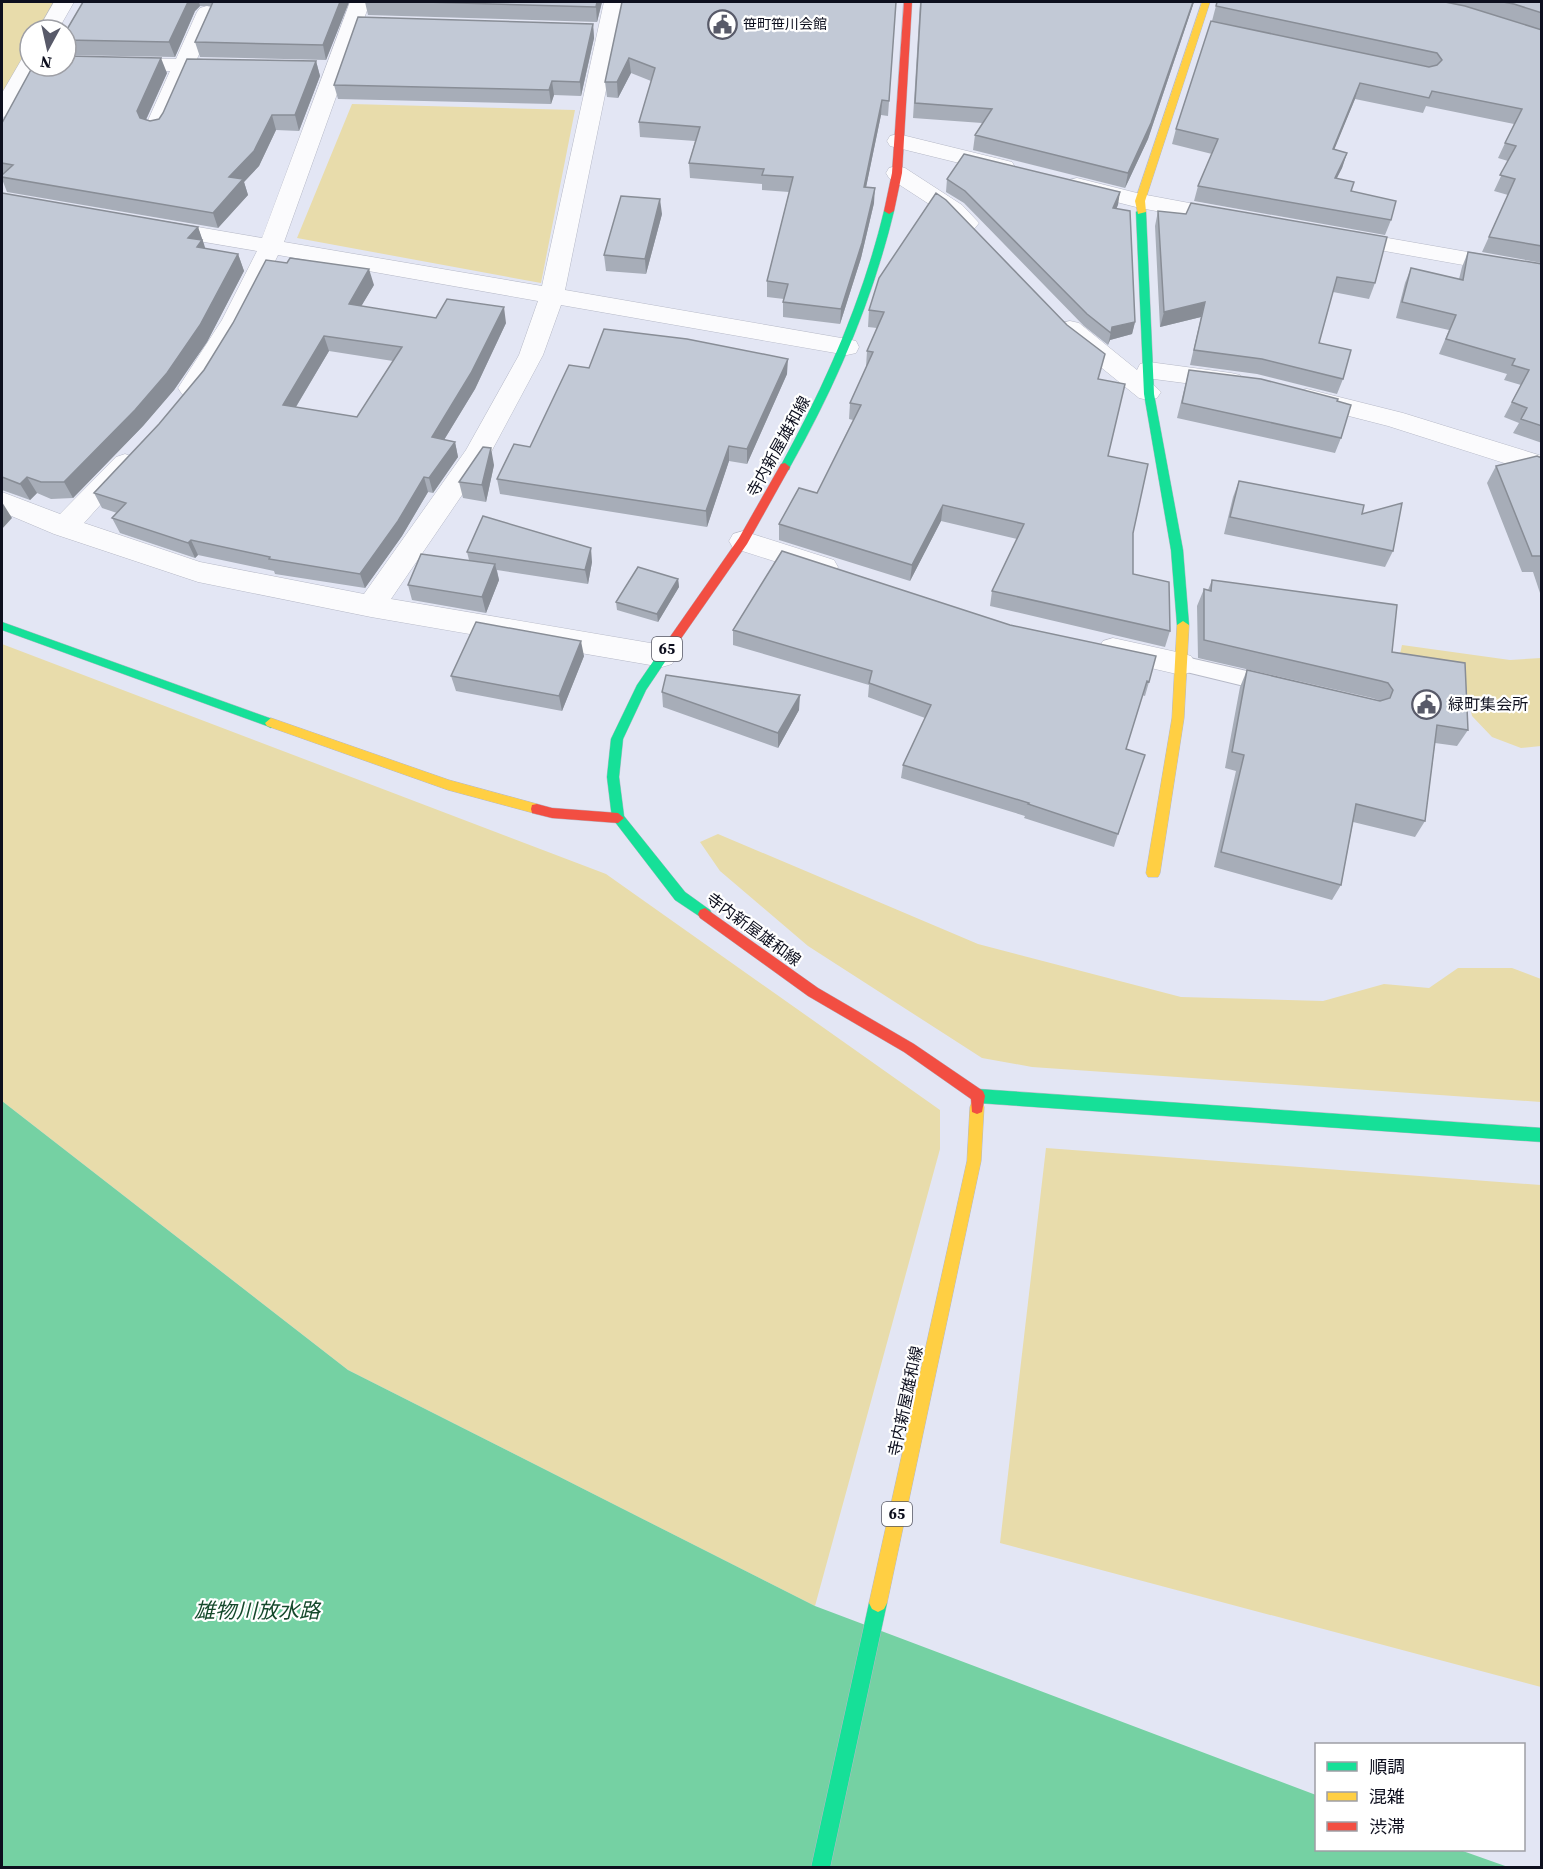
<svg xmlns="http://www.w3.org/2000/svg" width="1543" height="1869" font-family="'Source Serif 4','Noto Sans JP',serif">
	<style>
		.green { fill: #e8dcab }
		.water { fill: #75d1a3 }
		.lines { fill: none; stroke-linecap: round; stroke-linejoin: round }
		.lane-casing { stroke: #b6b9c7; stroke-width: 2 }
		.street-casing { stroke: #b6b9c7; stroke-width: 1 }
		.fast-casing { stroke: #b6b9c7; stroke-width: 1 }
		.slow-casing { stroke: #b6b9c7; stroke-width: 1 }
		.jam-casing { stroke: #b6b9c7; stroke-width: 1 }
		.lane { fill: #fbfbfd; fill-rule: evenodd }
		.street { fill: #fbfbfd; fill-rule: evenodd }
		.fast { fill: #16e098; fill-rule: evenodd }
		.slow { fill: #ffcf43; fill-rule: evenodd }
		.jam { fill: #f24e42; fill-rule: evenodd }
		.wall { fill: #a7adb8; fill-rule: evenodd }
		.shaded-wall { fill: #888d96 }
		.building { fill: #c2c9d6; stroke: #888d96; stroke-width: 1.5; fill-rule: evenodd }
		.labels { text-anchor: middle; stroke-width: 4.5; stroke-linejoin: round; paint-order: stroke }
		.far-poi-label { font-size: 14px; fill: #0d0f1e; stroke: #fff; text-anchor: start }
		.shield { fill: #fff; stroke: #565762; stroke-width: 1.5 }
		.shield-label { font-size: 15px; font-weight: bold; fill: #0d0f1e }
		.street-label { font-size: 16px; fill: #0d0f1e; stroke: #fff }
		.poi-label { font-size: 16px; fill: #0d0f1e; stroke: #fff; text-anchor: start }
		.near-water-label { font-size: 21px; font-style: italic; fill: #16492c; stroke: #fff }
	</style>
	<rect width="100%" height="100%" fill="#e3e6f4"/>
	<path class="green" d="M 2,2 L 56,2 L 40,30 L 30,30 L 30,47 L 2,96 Z
		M 352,104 L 575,110 L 541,283 L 297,238 Z
		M 2,644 L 606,874 L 940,1110 L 940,1149 L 815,1606 L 348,1370 L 2,1101 Z
		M 1402,645 L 1510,660 L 1541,658 L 1541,746 L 1521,748 L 1492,737 L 1472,716 L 1463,676 L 1400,654 Z
		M 718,834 L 978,944 L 1181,997 L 1323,1001 L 1384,984 L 1429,988 L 1458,968 L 1512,968 L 1541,979 L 1541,1102 L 1032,1067 L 982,1058 L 808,946 L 720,871 L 700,842 Z
		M 1046,1148 L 1541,1185 L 1541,1687 L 1000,1543 Z"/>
	<path class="water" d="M 2,1101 L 348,1370 L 815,1606 L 1316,1795 L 1316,1850 L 1460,1850 L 1508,1867 L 2,1867 Z"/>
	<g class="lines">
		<defs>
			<path id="lane" d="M 1181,656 L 1273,677 L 1280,680 L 1283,685 L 1280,690 L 1273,693 L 1174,669 L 1171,664 L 1174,659 Z"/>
			<path id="street" d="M 54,2 L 74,2 L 58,30 L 38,30 Z
				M 350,2 L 370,2 L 284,242 L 542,286 L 604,2 L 624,2 L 565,290 L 847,339 L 856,341 L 859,347 L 856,353 L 847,355 L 561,305 L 543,355 L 490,454 L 391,599 L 662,645 L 672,648 L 677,656 L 672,664 L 662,667 L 371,617 L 198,582 L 54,534 L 2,512 L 2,492 L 60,514 L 116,457 L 125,454 L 134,457 L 138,463 L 84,523 L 200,562 L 364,594 L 466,450 L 519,355 L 538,301 L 278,255 L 246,320 L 200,394 L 191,396 L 182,394 L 178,388 L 222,320 L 257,251 L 157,234 L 149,232 L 145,227 L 149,222 L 157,220 L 262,238 Z
				M 207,6 L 214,8 L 217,12 L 197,59 L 235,62 L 238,66 L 235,70 L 191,72 L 164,132 L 156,134 L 148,132 L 145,127 L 170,71 L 66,69 L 58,66 L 66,66 L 66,57 L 176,59 L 197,12 L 200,8 Z
				M 30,55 L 30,66 L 38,66 L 10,116 L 2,117 L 2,93 L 23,57 Z
				M 898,134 L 1012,162 L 1015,167 L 1012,172 L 1004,174 L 890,146 L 887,141 L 890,136 Z
				M 897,166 L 905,168 L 962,205 L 979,223 L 975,228 L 967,230 L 959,228 L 946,215 L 889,178 L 886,173 L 889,168 Z
				M 1077,178 L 1141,194 L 1232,211 L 1240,213 L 1244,218 L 1240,223 L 1232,225 L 1140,208 L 1069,190 L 1066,185 L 1069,180 Z
				M 1342,230 L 1542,265 L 1542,279 L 1334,242 L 1330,237 L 1334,232 Z
				M 1070,321 L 1079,323 L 1137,370 L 1140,364 L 1149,362 L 1231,373 L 1240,375 L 1244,381 L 1240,387 L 1231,389 L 1146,378 L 1161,392 L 1157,398 L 1148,400 L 1139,398 L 1061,335 L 1058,329 L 1061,323 Z
				M 1307,389 L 1403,413 L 1542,456 L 1542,475 L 1388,426 L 1298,403 L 1294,397 L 1298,391 Z
				M 743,531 L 834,560 L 838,567 L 834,574 L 824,577 L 733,548 L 729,541 L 733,534 Z
				M 1113,638 L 1181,653 L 1191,656 L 1196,664 L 1191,672 L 1181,675 L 1103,657 L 1098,649 L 1103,641 Z"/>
			<path id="fast" d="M 889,208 L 894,211 C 872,302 836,385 790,467 L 789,470 L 781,470 L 780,467 C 825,385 862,302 884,211 Z
				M 1141,209 L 1146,212 L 1154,394 L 1183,550 L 1189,625 L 1183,629 L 1177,625 L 1171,550 L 1144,394 L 1136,212 Z
				M 2,622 L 275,720 L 277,723 L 271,728 L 267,726 L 2,630 Z
				M 669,643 L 675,647 L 646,690 L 623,739 L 619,777 L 624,816 L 685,892 L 710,910 L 712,914 L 710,918 L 705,920 L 675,900 L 612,818 L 607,777 L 611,739 L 637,685 L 665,644 Z
				M 978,1089 L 1542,1128 L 1542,1142 L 978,1103 L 973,1101 L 971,1096 L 973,1091 Z
				M 878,1594 L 884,1597 L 887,1603 L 830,1868 L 811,1868 L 869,1603 L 872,1597 Z"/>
			<path id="slow" d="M 1202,2 L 1210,2 L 1145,201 L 1146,212 L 1138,214 L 1135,201 Z
				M 1183,621 L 1189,625 L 1184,718 L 1160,873 L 1158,877 L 1148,877 L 1146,873 L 1172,718 L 1177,625 Z
				M 271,718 L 449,780 L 537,804 L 543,809 L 537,814 L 448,790 L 267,726 L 265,723 Z
				M 977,1100 L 982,1102 L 984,1107 L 981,1161 L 887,1603 L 884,1609 L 878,1612 L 872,1609 L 869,1603 L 967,1161 L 970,1107 L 972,1102 Z"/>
			<path id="jam" d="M 904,2 L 912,2 L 902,173 L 894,211 L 889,214 L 884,211 L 892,173 Z
				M 785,463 L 790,467 L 747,544 L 673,650 L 665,650 L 663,647 L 665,644 L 739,538 L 781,464 Z
				M 537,804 L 552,808 L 618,813 L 624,818 L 618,823 L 552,818 L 532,813 L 531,809 L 532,805 Z
				M 705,908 L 818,988 L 914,1044 L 983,1091 L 985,1096 L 982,1112 L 977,1114 L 972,1112 L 971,1099 L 904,1052 L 808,996 L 700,918 L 698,914 L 700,910 Z"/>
		</defs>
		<use href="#lane" class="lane-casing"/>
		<use href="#street" class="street-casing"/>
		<use href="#fast" class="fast-casing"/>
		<use href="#slow" class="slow-casing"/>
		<use href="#jam" class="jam-casing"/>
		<use href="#lane" class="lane"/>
		<use href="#street" class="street"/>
		<use href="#fast" class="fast"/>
		<use href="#slow" class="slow"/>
		<use href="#jam" class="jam"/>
	</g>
	<path class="wall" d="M 83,2 L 349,2 L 326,60 L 200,57 L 195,42 L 211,6 L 200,6 L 195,11 L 175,57 L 67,55 L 66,52 L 66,31 Z
		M 365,2 L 602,2 L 597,22 L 368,15 Z
		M 622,2 L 896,2 L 888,116 L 881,115 L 866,187 L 874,203 L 861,258 L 840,324 L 783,317 L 783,302 L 784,299 L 767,297 L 767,281 L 789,192 L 762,190 L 762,184 L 690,178 L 689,163 L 695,141 L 640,137 L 639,122 L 651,81 L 631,73 L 618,98 L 607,97 L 605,82 Z
		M 920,2 L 1194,2 L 1148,139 L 1125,188 L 973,150 L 975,135 L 982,123 L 913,118 Z
		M 1217,2 L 1542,2 L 1542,263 L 1482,252 L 1508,195 L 1494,191 L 1508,161 L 1498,158 L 1514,124 L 1426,106 L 1423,113 L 1355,99 L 1334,149 L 1347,153 L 1342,168 L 1337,178 L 1351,191 L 1391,220 L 1385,235 L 1194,201 L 1198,186 L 1212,154 L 1172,144 L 1176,129 L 1212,21 Z
		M 593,24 L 594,38 L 581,96 L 554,95 L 551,104 L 338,99 L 334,85 Z
		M 316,61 L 320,76 L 299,131 L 276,130 L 259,166 L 244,182 L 248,195 L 218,228 L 7,192 L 2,179 L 2,123 L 167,73 L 146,120 L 150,121 L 159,119 Z
		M 947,179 L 1120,192 L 1116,209 L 1135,322 L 1132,334 L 1110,340 L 1108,345 L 1084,326 L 964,203 L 946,192 Z
		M 2,193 L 198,227 L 205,249 L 238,254 L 244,271 L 207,342 L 174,390 L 143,426 L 73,498 L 51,499 L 37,493 L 30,500 L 2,490 Z
		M 1158,211 L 1375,283 L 1369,299 L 1333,292 L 1319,343 L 1343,379 L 1337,394 L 1257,374 L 1190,365 L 1201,317 L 1160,327 L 1155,226 Z
		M 662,214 L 646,274 L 606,271 L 604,255 Z
		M 1468,252 L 1542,264 L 1542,443 L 1513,433 L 1519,423 L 1504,417 L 1521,385 L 1504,380 L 1507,374 L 1439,354 L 1449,330 L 1396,318 L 1405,283 L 1411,268 L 1459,279 L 1462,267 Z
		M 879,278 L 1099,379 L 1108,456 L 1133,533 L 1133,574 L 1170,631 L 1165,647 L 990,606 L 992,591 L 1017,539 L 941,521 L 910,581 L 779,540 L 779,524 L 817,493 L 853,420 L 849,419 L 850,403 L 866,367 L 867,351 L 877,328 L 868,327 L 869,310 Z
		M 374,285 L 361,306 L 436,318 L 506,323 L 475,389 L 444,440 L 455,442 L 458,457 L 433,493 L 428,492 L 402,536 L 365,588 L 275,574 L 274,571 L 198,555 L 195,558 L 120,533 L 112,518 L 117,513 L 102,508 L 94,493 ZM 329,351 L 393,361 L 357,417 L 296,407 Z
		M 589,368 L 787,374 L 747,464 L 729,461 L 707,527 L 500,494 L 497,479 L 530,447 Z
		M 1189,370 L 1337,401 L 1341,438 L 1335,453 L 1177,418 Z
		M 1542,458 L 1542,599 L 1533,572 L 1522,572 L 1487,483 L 1496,466 Z
		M 494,465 L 486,502 L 463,498 L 459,482 Z
		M 1239,481 L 1393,551 L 1385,567 L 1224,534 L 1233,497 Z
		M 467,552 L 592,562 L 588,584 L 497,570 L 499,580 L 486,613 L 412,600 L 408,585 L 469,560 Z
		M 678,579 L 679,587 L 658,622 L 617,610 L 616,602 Z
		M 1212,580 L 1392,652 L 1468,730 L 1457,746 L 1435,743 L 1425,821 L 1415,837 L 1353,822 L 1341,885 L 1332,900 L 1214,867 L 1236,771 L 1225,768 L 1240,687 L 1247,670 L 1379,701 L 1379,700 L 1372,698 L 1198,658 L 1197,606 L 1204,589 L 1208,590 Z
		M 733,630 L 1149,682 L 1145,696 L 1142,695 L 1126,749 L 1118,834 L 1114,847 L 1024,818 L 1025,816 L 901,778 L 903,765 L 925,718 L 868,697 L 869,685 L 733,645 Z
		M 584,656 L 562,711 L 456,691 L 451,676 Z
		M 662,692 L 799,710 L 778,748 L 663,707 Z"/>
	<path class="shaded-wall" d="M 188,2 L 199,2 L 200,6 L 195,11 L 175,57 L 169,42 Z
		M 340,2 L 349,2 L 326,60 L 323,45 Z
		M 597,2 L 602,2 L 597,22 L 596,7 Z
		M 1193,2 L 1194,2 L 1148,139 L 1125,188 L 1128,173 Z
		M 593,24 L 594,38 L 581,96 L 580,82 Z
		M 161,58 L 167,73 L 143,126 L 137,111 Z
		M 629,58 L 631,73 L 618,98 L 617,82 Z
		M 316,61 L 320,76 L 299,131 L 295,115 Z
		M 552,81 L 554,95 L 551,104 L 549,90 Z
		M 1360,83 L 1355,99 L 1328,165 L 1333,149 Z
		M 882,100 L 881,115 L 863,202 L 864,187 Z
		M 272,115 L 276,130 L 259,166 L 244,182 L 248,195 L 218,228 L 213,213 L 229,177 Z
		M 1347,153 L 1342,168 L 1329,193 L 1335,178 Z
		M 875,188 L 874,203 L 861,258 L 840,324 L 841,309 Z
		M 1120,192 L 1118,205 L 1111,221 L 1113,208 Z
		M 660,199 L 662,214 L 646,274 L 645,259 Z
		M 198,227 L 204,244 L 208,258 L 188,238 Z
		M 238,254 L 244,271 L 207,342 L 174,390 L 143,426 L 73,498 L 64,482 Z
		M 369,269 L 374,285 L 353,320 L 349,304 Z
		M 1205,302 L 1201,317 L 1160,327 L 1164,312 Z
		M 504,307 L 506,323 L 475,389 L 436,453 L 432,437 Z
		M 1135,322 L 1132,334 L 1110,340 L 1108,345 L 1112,327 Z
		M 324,336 L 329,351 L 288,420 L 283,405 Z
		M 788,359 L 787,374 L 747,464 L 747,449 Z
		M 455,442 L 458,457 L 433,493 L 429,478 Z
		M 729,446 L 729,461 L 707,527 L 706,511 Z
		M 491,448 L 494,465 L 486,502 L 482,485 Z
		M 27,477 L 37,493 L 30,500 L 20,484 Z
		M 424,477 L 428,492 L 402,536 L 365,588 L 360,574 Z
		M 2,502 L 12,518 L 2,529 Z
		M 943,505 L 941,521 L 910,581 L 912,565 Z
		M 191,540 L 198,555 L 195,558 L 188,543 Z
		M 591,548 L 592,562 L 588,584 L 585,570 Z
		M 495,564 L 499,580 L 486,613 L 482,597 Z
		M 678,579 L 679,587 L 658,622 L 657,614 Z
		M 581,641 L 584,656 L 562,711 L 559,696 Z
		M 800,695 L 799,710 L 778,748 L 778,733 Z"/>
	<path class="building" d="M 83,2 L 188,2 L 169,42 L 66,40 L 66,31 Z
		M 213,2 L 340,2 L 323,45 L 195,42 Z
		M 425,2 L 597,2 L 596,7 Z
		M 622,2 L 896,2 L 889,101 L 882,100 L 864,187 L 875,188 L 862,243 L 841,309 L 783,302 L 788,284 L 767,281 L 793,177 L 762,175 L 764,169 L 689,163 L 700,127 L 639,122 L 655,68 L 629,58 L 617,82 L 605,82 Z
		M 921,2 L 1193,2 L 1151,123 L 1128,173 L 975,135 L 992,109 L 915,103 Z
		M 1217,2 L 1445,2 L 1465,6 L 1542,30 L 1542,246 L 1489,237 L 1515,179 L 1500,175 L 1516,146 L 1505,143 L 1522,109 L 1432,91 L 1429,98 L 1360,83 L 1333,149 L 1347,153 L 1335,178 L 1354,182 L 1351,191 L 1396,201 L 1391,220 L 1198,186 L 1218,139 L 1176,129 L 1211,21 L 1429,67 L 1437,65 L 1442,60 L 1437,53 L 1216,6 Z
		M 1503,2 L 1542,2 L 1542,13 L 1514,4 Z
		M 358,17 L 593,24 L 580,82 L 552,81 L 549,90 L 334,85 Z
		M 66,56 L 161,58 L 137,111 L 140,118 L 150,121 L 159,119 L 163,113 L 187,59 L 316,61 L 295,115 L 272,115 L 254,151 L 229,177 L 243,179 L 213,213 L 2,177 L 2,175 L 13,165 L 2,163 L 2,123 L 33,66 L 66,66 Z
		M 964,154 L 1120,192 L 1113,208 L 1130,211 L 1135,322 L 1112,327 L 1111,333 L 1087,314 L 965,191 L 947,179 Z
		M 2,193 L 198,227 L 188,238 L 202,240 L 197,247 L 238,254 L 200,325 L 167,373 L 135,410 L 64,482 L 41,482 L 27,477 L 20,484 L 2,477 Z
		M 936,193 L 946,200 L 1067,325 L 1105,354 L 1098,379 L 1125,384 L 1108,456 L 1148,464 L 1133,533 L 1133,574 L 1169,582 L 1170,631 L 992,591 L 1024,524 L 943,505 L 912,565 L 779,524 L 799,488 L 817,493 L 861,405 L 850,403 L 873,352 L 867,351 L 884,312 L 869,310 L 879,278 Z
		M 621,196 L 660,199 L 645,259 L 604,255 Z
		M 1191,203 L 1387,237 L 1375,283 L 1337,277 L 1319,343 L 1351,350 L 1343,379 L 1262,359 L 1194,350 L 1205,302 L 1164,312 L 1158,211 L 1186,214 Z
		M 1468,252 L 1542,264 L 1542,426 L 1521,419 L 1527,408 L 1512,402 L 1529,370 L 1512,365 L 1515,359 L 1446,339 L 1456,315 L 1402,302 L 1411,268 L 1463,280 Z
		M 290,258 L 369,269 L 349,304 L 436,318 L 447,299 L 504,307 L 471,373 L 432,437 L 455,442 L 429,478 L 424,477 L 398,521 L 360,574 L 269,559 L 270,557 L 191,540 L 188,543 L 112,518 L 126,503 L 94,493 L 159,424 L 204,370 L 233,323 L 266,260 L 287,263 ZM 324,336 L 402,347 L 357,417 L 283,405 Z
		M 604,329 L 687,339 L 788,359 L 747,449 L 729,446 L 706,511 L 497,479 L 514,444 L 530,447 L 569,365 L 589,368 Z
		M 1189,370 L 1261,379 L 1338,399 L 1337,401 L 1351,405 L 1341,438 L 1182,403 Z
		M 483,447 L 491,448 L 482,485 L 459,482 Z
		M 1537,456 L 1542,458 L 1542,556 L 1532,556 L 1496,466 Z
		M 1239,481 L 1364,505 L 1362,514 L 1402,503 L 1393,551 L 1230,517 Z
		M 483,516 L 591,548 L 585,570 L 467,552 Z
		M 782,551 L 1010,625 L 1156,656 L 1149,682 L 1147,681 L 1126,749 L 1145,755 L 1118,834 L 1028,804 L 1029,803 L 903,765 L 931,705 L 869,683 L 872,671 L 733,630 Z
		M 421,554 L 495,564 L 482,597 L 408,585 Z
		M 638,567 L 678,579 L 657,614 L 616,602 Z
		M 1212,580 L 1397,605 L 1392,652 L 1465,663 L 1468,730 L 1437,725 L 1425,821 L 1356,804 L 1341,885 L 1221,852 L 1244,755 L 1232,752 L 1247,670 L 1380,701 L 1390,698 L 1393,690 L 1388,683 L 1381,681 L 1204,640 L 1204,589 L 1211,591 Z
		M 476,622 L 581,641 L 559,696 L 451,676 Z
		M 666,675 L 800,695 L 778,733 L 662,692 Z"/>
	<defs>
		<symbol id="civic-ring" viewBox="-11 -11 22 22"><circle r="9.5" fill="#fff" stroke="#585a69" stroke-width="1.5"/><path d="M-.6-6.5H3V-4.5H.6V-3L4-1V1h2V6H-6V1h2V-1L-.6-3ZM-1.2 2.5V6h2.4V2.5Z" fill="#585a69"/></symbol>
	</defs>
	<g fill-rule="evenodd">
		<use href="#civic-ring" x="706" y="8" width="33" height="33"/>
		<use href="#civic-ring" x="1410" y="688" width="33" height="33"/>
	</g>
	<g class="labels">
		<g class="far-poi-label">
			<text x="743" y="29">笹町笹川会館</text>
		</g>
		<g class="shield">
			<rect x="652" y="637" width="30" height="24" rx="4.5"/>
			<rect x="882" y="1502" width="30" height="24" rx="4.5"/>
		</g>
		<g class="shield-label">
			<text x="667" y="654">65</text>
			<text x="897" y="1519">65</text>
		</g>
		<g class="street-label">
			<text transform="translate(778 446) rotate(-61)" y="6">寺内新屋雄和線</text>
			<text transform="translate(754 929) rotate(36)" y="6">寺内新屋雄和線</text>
			<text transform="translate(905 1401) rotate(-78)" y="6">寺内新屋雄和線</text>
		</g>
		<g class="poi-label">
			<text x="1448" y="710">緑町集会所</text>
		</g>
		<g class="near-water-label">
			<text x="257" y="1618">雄物川放水路</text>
		</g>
	</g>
	<rect width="1543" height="1869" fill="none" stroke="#0d0f1e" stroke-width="6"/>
	<rect x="1315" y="1743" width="210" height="108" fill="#ffffff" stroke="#9e9fa5" stroke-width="1.5"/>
	<rect x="1327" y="1762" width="30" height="9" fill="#16e098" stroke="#9e9fa5" stroke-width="1.5"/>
	<text x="1369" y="1773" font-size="18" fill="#0d0f1e">順調</text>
	<rect x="1327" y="1792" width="30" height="9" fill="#ffcf43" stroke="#9e9fa5" stroke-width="1.5"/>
	<text x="1369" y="1803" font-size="18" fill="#0d0f1e">混雑</text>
	<rect x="1327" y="1822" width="30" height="9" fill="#f24e42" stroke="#9e9fa5" stroke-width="1.5"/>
	<text x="1369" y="1833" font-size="18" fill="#0d0f1e">渋滞</text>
	<g transform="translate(48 48) rotate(188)"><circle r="28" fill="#ffffff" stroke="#9e9fa5" stroke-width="1.5"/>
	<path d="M0-4.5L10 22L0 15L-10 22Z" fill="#585a69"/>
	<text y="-9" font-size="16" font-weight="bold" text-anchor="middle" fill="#0d0f1e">N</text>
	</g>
</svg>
